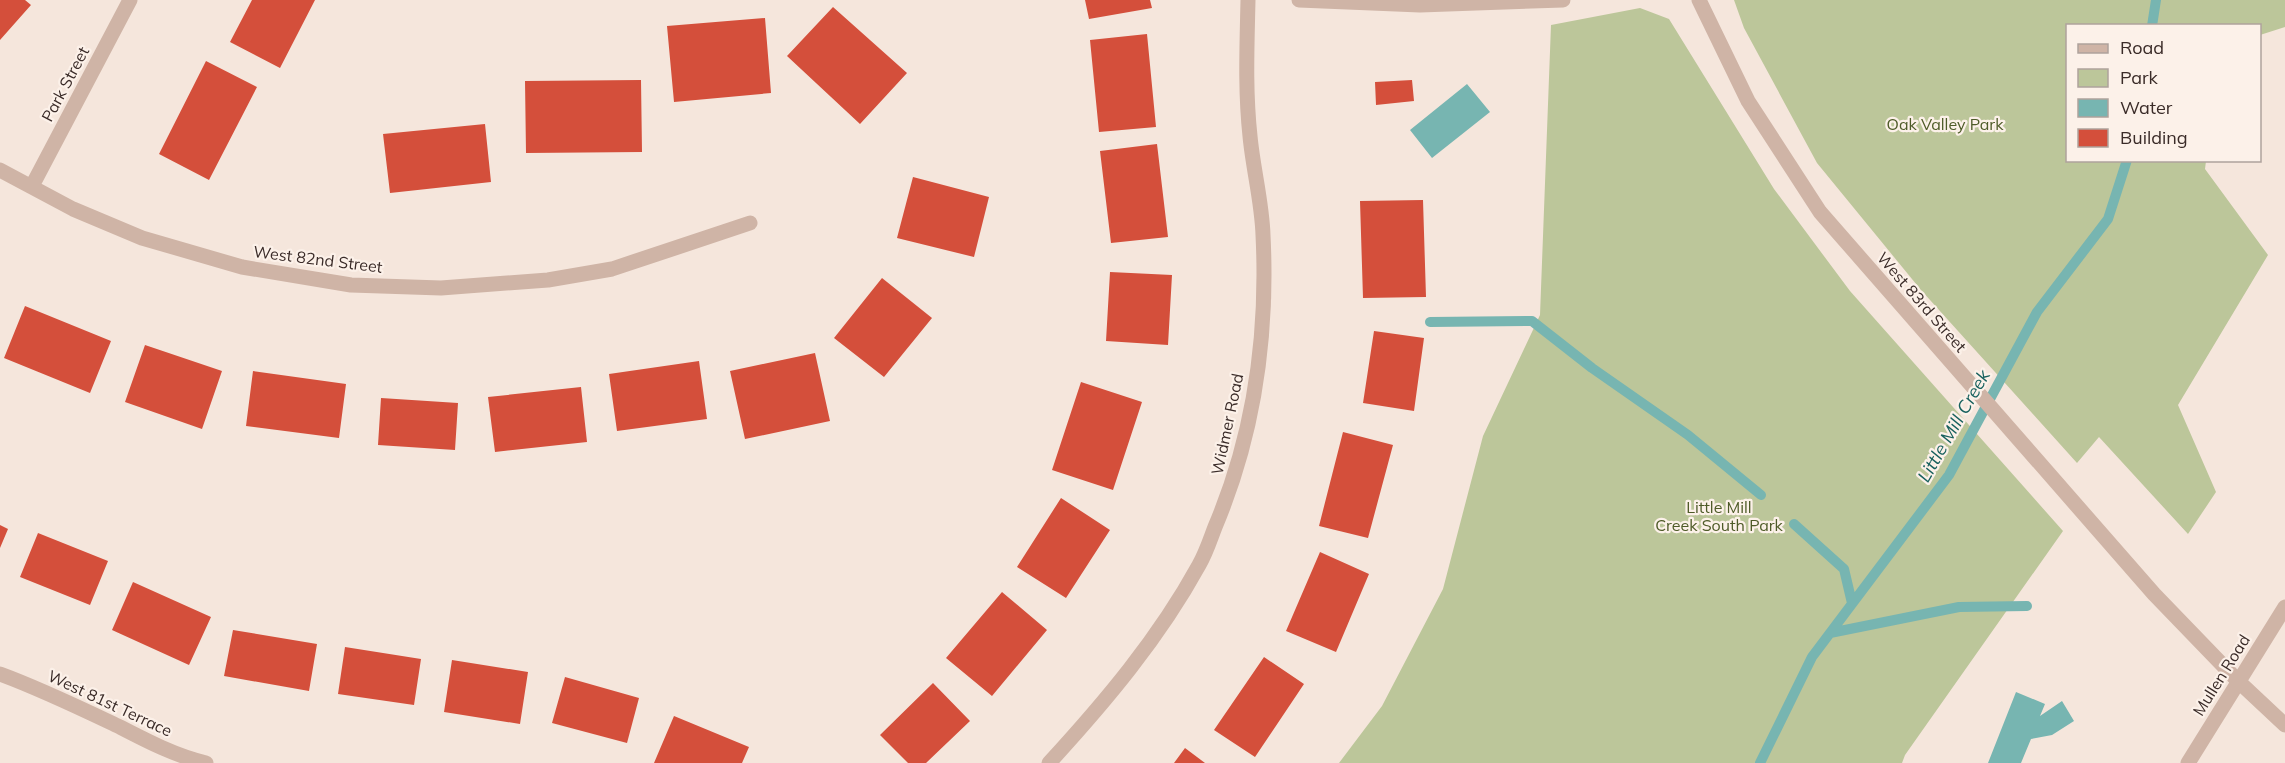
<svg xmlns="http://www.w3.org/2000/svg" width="2285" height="763" font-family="Mulish,sans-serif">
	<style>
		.green { fill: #bcc69a }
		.water { fill: #77b5b1 }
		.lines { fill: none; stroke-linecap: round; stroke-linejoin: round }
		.stream { stroke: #77b5b1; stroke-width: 10 }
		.building { fill: #d44f3b }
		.minor { stroke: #cfb4a6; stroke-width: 15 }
		.labels { text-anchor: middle; stroke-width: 4.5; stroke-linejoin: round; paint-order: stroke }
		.street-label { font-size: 16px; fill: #3a2b28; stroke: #fcf1e9 }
		.park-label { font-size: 16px; fill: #4e5b28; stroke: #fcf1e9 }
		.water-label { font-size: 18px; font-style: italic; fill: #18615e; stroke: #fcf1e9 }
	</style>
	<rect width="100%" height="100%" fill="#f5e6dc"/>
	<path class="green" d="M 1734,0 L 2285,0 L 2285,27 L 2260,35 L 2260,26 L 2068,26 L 2068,160 L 2206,161 L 2205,169 L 2268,255 L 2178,405 L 2216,492 L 2188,534 L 2099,437 L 2077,463 L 1921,290 L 1817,163 L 1744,28 Z
		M 1640,8 L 1669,19 L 1774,189 L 1850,291 L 2063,531 L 1905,755 L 1902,763 L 1339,763 L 1382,706 L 1443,589 L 1483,436 L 1540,315 L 1551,25 Z"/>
	<path class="water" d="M 1467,84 L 1490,112 L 1432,158 L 1410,130 Z
		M 2016,692 L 2045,704 L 2040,716 L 2062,701 L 2074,721 L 2052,735 L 2031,739 L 2021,763 L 1988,763 Z"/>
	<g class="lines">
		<path class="stream" d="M 2152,26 L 2156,0
			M 1430,322 L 1532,321 L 1592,368 L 1688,435 L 1761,495
			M 1794,524 L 1844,569 L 1852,603
			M 1830,633 L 1959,607 L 2027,606
			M 1760,763 L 1812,657 L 1949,475 L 2037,312 L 2108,219 L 2127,160"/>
	</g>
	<path class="building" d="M 0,0 L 25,0 L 31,5 L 0,40 Z
		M 252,0 L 315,0 L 280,68 L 230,42 Z
		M 1085,0 L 1150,0 L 1152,8 L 1089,19 Z
		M 833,7 L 907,73 L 860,124 L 787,56 Z
		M 765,18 L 771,93 L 674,102 L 667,26 Z
		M 1147,34 L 1156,127 L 1099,132 L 1090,40 Z
		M 206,61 L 257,87 L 209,180 L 159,154 Z
		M 641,80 L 642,152 L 526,153 L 525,81 Z
		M 1412,80 L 1414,101 L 1376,105 L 1375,82 Z
		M 485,124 L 491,182 L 390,193 L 383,134 Z
		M 1157,144 L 1168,237 L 1111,243 L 1100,151 Z
		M 913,177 L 989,197 L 974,257 L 897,238 Z
		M 1423,200 L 1426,297 L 1363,298 L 1360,201 Z
		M 1110,272 L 1172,275 L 1168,345 L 1106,341 Z
		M 882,278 L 932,318 L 884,377 L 834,338 Z
		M 25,306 L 111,341 L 90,393 L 4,358 Z
		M 1374,331 L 1424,338 L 1414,411 L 1363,403 Z
		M 145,345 L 222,371 L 202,429 L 125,402 Z
		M 815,353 L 830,421 L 745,439 L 730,371 Z
		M 699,361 L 707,419 L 617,431 L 609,374 Z
		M 253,371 L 346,384 L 339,438 L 246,426 Z
		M 1081,382 L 1142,402 L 1113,490 L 1052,470 Z
		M 581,387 L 587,442 L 495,452 L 488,397 Z
		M 381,398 L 458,403 L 455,450 L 378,445 Z
		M 1343,432 L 1393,445 L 1368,538 L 1319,526 Z
		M 1061,498 L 1110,530 L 1066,598 L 1017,567 Z
		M 0,525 L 8,529 L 0,548 Z
		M 38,533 L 108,561 L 90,605 L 20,577 Z
		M 1320,552 L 1369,574 L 1336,652 L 1286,631 Z
		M 133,582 L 211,617 L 189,665 L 112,630 Z
		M 1002,592 L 1047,630 L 992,696 L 946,658 Z
		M 233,630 L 317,644 L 309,691 L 224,676 Z
		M 345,647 L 421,659 L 414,705 L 338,694 Z
		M 1264,657 L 1304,684 L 1255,757 L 1214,730 Z
		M 452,660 L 528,672 L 520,724 L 444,712 Z
		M 565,677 L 639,698 L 627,743 L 552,723 Z
		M 933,683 L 970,721 L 926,763 L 908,763 L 880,735 Z
		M 674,716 L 749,747 L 742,763 L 654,763 Z
		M 1185,748 L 1205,763 L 1174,763 Z"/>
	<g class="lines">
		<path class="minor" d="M 1299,0 L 1420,5 L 1563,0
			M 1699,0 L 1748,101 L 1820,212 L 2154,594 L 2238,681 L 2285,725
			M 0,170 L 73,209 L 142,238 L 242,267 L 351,285 L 441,288 L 548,280 L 612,269 L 750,223
			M 32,186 L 130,0
			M 0,674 C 41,689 80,708 120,727 C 147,741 176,756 206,763
			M 1049,763 C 1105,702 1159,638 1199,565 C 1206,553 1210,540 1215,527 C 1254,435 1268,335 1263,235 C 1262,202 1253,169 1250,136 C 1245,90 1247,46 1248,0
			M 2188,763 L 2285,607"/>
	</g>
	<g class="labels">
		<g class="street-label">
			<text transform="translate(65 84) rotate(-62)" y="6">Park Street</text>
			<text transform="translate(318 259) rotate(7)" y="6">West 82nd Street</text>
			<text transform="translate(1922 302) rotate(49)" y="6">West 83rd Street</text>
			<text transform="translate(1227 424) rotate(-78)" y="6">Widmer Road</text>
			<text transform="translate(2221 675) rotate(-58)" y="6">Mullen Road</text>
			<text transform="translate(110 703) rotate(25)" y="6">West 81st Terrace</text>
		</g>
		<g class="park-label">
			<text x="1945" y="130">Oak Valley Park</text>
			<text x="1719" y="513">Little Mill<tspan x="1719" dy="18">Creek South Park</tspan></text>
		</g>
		<g class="water-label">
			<text transform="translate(1954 426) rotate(-60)" y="6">Little Mill Creek</text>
		</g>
	</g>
	<rect x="2066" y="24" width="195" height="138" fill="#fcf1e9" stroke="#aea29c" stroke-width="1.5"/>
	<rect x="2078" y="44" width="30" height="9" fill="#cfb4a6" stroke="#aea29c" stroke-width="1.5"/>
	<text x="2120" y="54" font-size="18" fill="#3a2b28">Road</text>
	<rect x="2078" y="69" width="30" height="18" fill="#bcc69a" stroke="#aea29c" stroke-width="1.5"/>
	<text x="2120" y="84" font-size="18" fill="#3a2b28">Park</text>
	<rect x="2078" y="99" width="30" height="18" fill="#77b5b1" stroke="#aea29c" stroke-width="1.5"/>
	<text x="2120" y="114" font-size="18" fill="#3a2b28">Water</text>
	<rect x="2078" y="129" width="30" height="18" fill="#d44f3b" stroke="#aea29c" stroke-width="1.5"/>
	<text x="2120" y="144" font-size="18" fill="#3a2b28">Building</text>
</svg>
